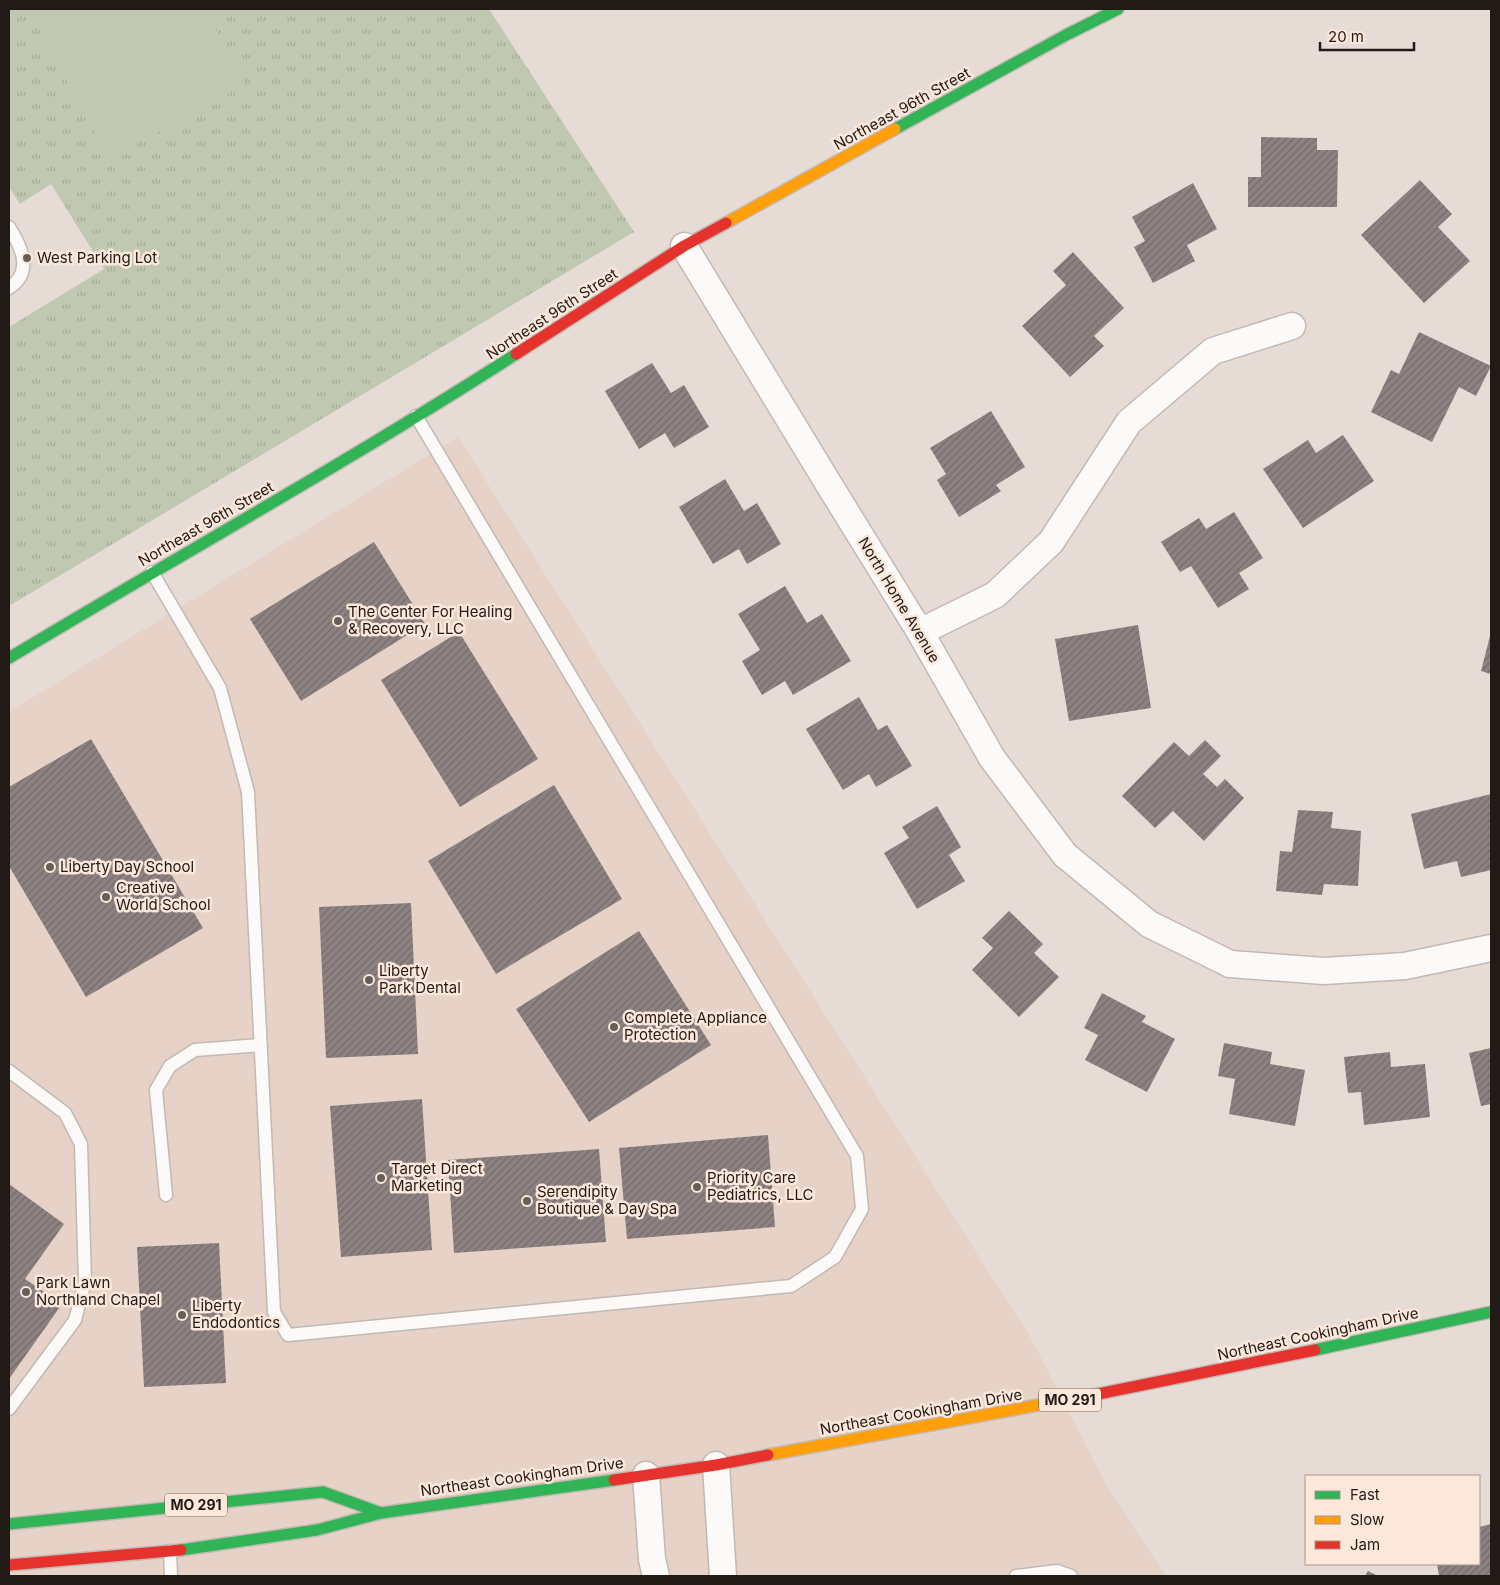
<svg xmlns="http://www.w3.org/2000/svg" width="1500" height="1585" font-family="Inter,sans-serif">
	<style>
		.built { fill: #e6d2c6 }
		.grass { fill: url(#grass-tufts) }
		.green { fill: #c0c8b2 }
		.building { fill: url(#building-hatch) }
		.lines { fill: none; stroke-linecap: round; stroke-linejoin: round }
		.lane-casing { stroke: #c2b9b4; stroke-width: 15 }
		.street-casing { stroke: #c2b9b4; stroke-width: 29 }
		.fast-casing { stroke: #c2b9b4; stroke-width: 14 }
		.slow-casing { stroke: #c2b9b4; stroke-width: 14 }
		.jam-casing { stroke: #c2b9b4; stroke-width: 14 }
		.lane { stroke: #fbfaf9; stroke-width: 12 }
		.street { stroke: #fbfaf9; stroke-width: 26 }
		.fast { stroke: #30b455; stroke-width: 11 }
		.slow { stroke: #ff9f0a; stroke-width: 11 }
		.jam { stroke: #e5322d; stroke-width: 11 }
		.poi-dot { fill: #665e59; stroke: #fce7db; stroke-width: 2 }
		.labels { text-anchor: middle; stroke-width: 5; stroke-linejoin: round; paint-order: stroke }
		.shield { fill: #fce7db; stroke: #635851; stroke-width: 1 }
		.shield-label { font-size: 14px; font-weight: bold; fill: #211a16 }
		.street-label { font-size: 15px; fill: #211a16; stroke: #fce7db }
		.poi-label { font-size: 15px; fill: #211a16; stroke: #fce7db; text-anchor: start }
	</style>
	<defs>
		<pattern id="grass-tufts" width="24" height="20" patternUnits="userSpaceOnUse" patternTransform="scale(1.25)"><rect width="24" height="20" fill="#c0c8b2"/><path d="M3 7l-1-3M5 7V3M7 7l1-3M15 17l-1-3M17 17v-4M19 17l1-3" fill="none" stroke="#a5ab98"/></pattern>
		<pattern id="building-hatch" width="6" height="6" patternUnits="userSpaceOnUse" patternTransform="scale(1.25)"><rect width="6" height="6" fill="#8d8281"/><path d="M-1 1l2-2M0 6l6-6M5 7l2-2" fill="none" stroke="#736a69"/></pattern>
	</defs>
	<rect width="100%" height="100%" fill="#e7dcd5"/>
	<path class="built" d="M 458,437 L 1032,1340 L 1108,1488 L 1166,1576 L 9,1576 L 9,712 Z"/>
	<path class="grass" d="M 9,9 L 489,9 L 634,232 L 9,606 L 9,327 L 104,269 L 51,184 L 20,204 L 9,187 Z"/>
	<path class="green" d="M 28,9 L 205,9 L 245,84 L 109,159 Z"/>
	<path class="building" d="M 1261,137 L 1317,138 L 1317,150 L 1338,150 L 1337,207 L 1248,207 L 1248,177 L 1261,177 Z
		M 1420,180 L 1452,214 L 1438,227 L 1470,261 L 1424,303 L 1361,235 Z
		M 1193,183 L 1217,229 L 1187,245 L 1195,261 L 1153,283 L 1134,247 L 1145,241 L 1132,217 Z
		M 1073,252 L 1124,308 L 1094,336 L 1104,346 L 1070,377 L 1022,326 L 1066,285 L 1053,271 Z
		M 1419,332 L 1491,366 L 1476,396 L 1459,387 L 1432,442 L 1371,412 L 1391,370 L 1399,374 Z
		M 652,363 L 671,393 L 684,385 L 709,427 L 674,448 L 665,433 L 639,449 L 605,391 Z
		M 991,411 L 1025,467 L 996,485 L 1001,491 L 959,517 L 937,480 L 946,474 L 930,448 Z
		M 1343,435 L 1374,481 L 1303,528 L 1263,469 L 1308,440 L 1316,453 Z
		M 725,479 L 744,511 L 757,503 L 781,544 L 747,564 L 739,549 L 713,564 L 679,507 Z
		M 1234,512 L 1263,558 L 1239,573 L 1249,589 L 1218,608 L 1191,566 L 1180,572 L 1161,542 L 1199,518 L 1206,529 Z
		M 374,542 L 425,624 L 301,701 L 250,619 Z
		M 785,586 L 807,623 L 822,614 L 851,661 L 793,695 L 785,681 L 762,695 L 742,661 L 760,650 L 738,614 Z
		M 1138,625 L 1151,708 L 1069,721 L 1055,639 Z
		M 459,632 L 538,759 L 460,807 L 381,680 Z
		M 1491,632 L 1491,674 L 1481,671 Z
		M 859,697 L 878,730 L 887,725 L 912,766 L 876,787 L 869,774 L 843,790 L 806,729 Z
		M 91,739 L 203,928 L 86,997 L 9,866 L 9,787 Z
		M 1205,740 L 1221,756 L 1203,774 L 1217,787 L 1225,779 L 1244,798 L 1204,841 L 1173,811 L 1155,828 L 1122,796 L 1174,742 L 1189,756 Z
		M 554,785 L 622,899 L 496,974 L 428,861 Z
		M 1491,794 L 1491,870 L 1461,877 L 1457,861 L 1424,869 L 1411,814 Z
		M 937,806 L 961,847 L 949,855 L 965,881 L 917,909 L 884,853 L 909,838 L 902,827 Z
		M 1298,810 L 1333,812 L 1331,828 L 1361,831 L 1358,886 L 1324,884 L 1322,895 L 1276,891 L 1280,851 L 1292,852 Z
		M 411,903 L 418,1054 L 326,1058 L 319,907 Z
		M 1009,911 L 1043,944 L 1034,953 L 1059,977 L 1019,1017 L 972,970 L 993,948 L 982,938 Z
		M 639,931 L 711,1045 L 589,1122 L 516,1009 Z
		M 1102,993 L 1146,1016 L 1142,1022 L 1175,1039 L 1147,1092 L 1085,1060 L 1098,1035 L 1084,1028 Z
		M 1224,1043 L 1272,1052 L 1270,1064 L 1305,1070 L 1295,1126 L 1229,1114 L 1235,1079 L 1218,1076 Z
		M 1491,1048 L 1491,1104 L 1481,1106 L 1469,1053 Z
		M 1390,1052 L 1391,1067 L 1425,1064 L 1430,1117 L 1364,1125 L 1361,1092 L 1348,1093 L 1344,1057 Z
		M 422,1099 L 432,1250 L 341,1257 L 330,1106 Z
		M 768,1135 L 775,1227 L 627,1239 L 619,1148 Z
		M 599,1149 L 606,1242 L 454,1253 L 448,1160 Z
		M 9,1184 L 64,1224 L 25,1279 L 62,1304 L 9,1379 Z
		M 219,1243 L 226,1383 L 144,1387 L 137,1247 Z
		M 1491,1524 L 1491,1576 L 1439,1576 L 1437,1564 L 1479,1564 L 1479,1527 Z
		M 1368,1571 L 1378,1576 L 1365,1576 Z"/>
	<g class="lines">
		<defs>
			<path id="lane" d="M 9,227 C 21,246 34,272 9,288
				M 152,572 L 220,688 L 248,792 L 274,1312 L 288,1335 L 791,1286 L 835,1257 L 862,1209 L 857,1156 L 416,416
				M 9,1071 L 65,1113 L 81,1144 L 85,1282 L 75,1320 L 9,1409
				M 166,1195 L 156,1090 L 170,1066 L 195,1050 L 261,1045
				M 170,1551 L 171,1576
				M 1016,1576 L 1057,1571 L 1071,1576"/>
			<path id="street" d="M 684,246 L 828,483 L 920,632 L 992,758 L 1065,855 L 1149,924 L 1230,964 L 1324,971 L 1405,966 L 1491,948
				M 920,632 L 995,595 L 1051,542 L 1129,422 L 1213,351 L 1292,326
				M 716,1465 L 723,1576
				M 646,1475 L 652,1559 L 656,1576"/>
			<path id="fast" d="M 895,129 L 1066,35 L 1118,9
				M 9,658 C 178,556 350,461 516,354
				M 1315,1350 L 1491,1312
				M 9,1524 L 323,1492 L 381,1513
				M 181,1550 L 317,1530 L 381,1513 L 614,1480"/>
			<path id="slow" d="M 726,223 L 895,129
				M 768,1455 L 1098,1394"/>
			<path id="jam" d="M 516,354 L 684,246 L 726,223
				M 1098,1394 L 1315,1350
				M 614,1480 L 716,1465 L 768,1455
				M 9,1565 L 181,1550"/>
		</defs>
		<use href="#lane" class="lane-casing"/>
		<use href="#street" class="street-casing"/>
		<use href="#fast" class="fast-casing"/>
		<use href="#slow" class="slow-casing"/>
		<use href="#jam" class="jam-casing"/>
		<use href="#lane" class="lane"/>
		<use href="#street" class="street"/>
		<use href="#fast" class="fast"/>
		<use href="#slow" class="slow"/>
		<use href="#jam" class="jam"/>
	</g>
	<g class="poi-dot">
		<circle cx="27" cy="258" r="5"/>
		<circle cx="338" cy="621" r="5"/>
		<circle cx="50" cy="867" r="5"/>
		<circle cx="106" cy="897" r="5"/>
		<circle cx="369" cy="980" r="5"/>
		<circle cx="614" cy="1027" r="5"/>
		<circle cx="381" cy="1178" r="5"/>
		<circle cx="697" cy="1187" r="5"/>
		<circle cx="527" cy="1201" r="5"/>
		<circle cx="26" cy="1292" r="5"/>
		<circle cx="182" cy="1315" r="5"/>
	</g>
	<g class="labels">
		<g class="shield">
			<rect x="1039" y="1388.5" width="62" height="23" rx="4"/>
			<rect x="165" y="1493.5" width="62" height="23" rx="4"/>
		</g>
		<g class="shield-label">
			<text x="1070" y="1405">MO 291</text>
			<text x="196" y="1510">MO 291</text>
		</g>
		<g class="street-label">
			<text transform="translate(902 109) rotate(-29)" y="5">Northeast 96th Street</text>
			<text transform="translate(552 314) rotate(-33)" y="5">Northeast 96th Street</text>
			<text transform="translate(206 524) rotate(-30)" y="5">Northeast 96th Street</text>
			<text transform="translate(899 600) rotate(59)" y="5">North Home Avenue</text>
			<text transform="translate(1318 1334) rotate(-12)" y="5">Northeast Cookingham Drive</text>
			<text transform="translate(921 1412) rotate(-10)" y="5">Northeast Cookingham Drive</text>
			<text transform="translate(522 1477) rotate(-8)" y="5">Northeast Cookingham Drive</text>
		</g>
		<g class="poi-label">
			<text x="37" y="263">West Parking Lot</text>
			<text x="348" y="617">The Center For Healing<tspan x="348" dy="17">&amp; Recovery, LLC</tspan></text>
			<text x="60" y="872">Liberty Day School</text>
			<text x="116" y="893">Creative<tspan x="116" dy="17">World School</tspan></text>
			<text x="379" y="976">Liberty<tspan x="379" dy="17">Park Dental</tspan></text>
			<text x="624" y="1023">Complete Appliance<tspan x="624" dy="17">Protection</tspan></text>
			<text x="391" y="1174">Target Direct<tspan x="391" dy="17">Marketing</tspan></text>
			<text x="707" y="1183">Priority Care<tspan x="707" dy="17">Pediatrics, LLC</tspan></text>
			<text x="537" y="1197">Serendipity<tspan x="537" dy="17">Boutique &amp; Day Spa</tspan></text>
			<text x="36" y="1288">Park Lawn<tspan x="36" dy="17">Northland Chapel</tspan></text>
			<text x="192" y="1311">Liberty<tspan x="192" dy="17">Endodontics</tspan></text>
		</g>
	</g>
	<rect width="1500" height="1585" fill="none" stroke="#211a16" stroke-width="20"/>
	<rect x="1305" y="1475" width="175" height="90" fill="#fce7db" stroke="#a4958c"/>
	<rect x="1315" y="1491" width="25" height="8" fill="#30b455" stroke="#a4958c"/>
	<text x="1350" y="1500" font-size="15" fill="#211a16">Fast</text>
	<rect x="1315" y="1516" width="25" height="8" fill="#ff9f0a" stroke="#a4958c"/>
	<text x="1350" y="1525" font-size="15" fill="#211a16">Slow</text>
	<rect x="1315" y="1541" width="25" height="8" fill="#e5322d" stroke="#a4958c"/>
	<text x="1350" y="1550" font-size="15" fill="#211a16">Jam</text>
	<path d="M1320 42v8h94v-8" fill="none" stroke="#211a16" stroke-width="2.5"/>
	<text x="1328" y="42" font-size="15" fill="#211a16" stroke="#fce7db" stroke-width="4" paint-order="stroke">20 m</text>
</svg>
